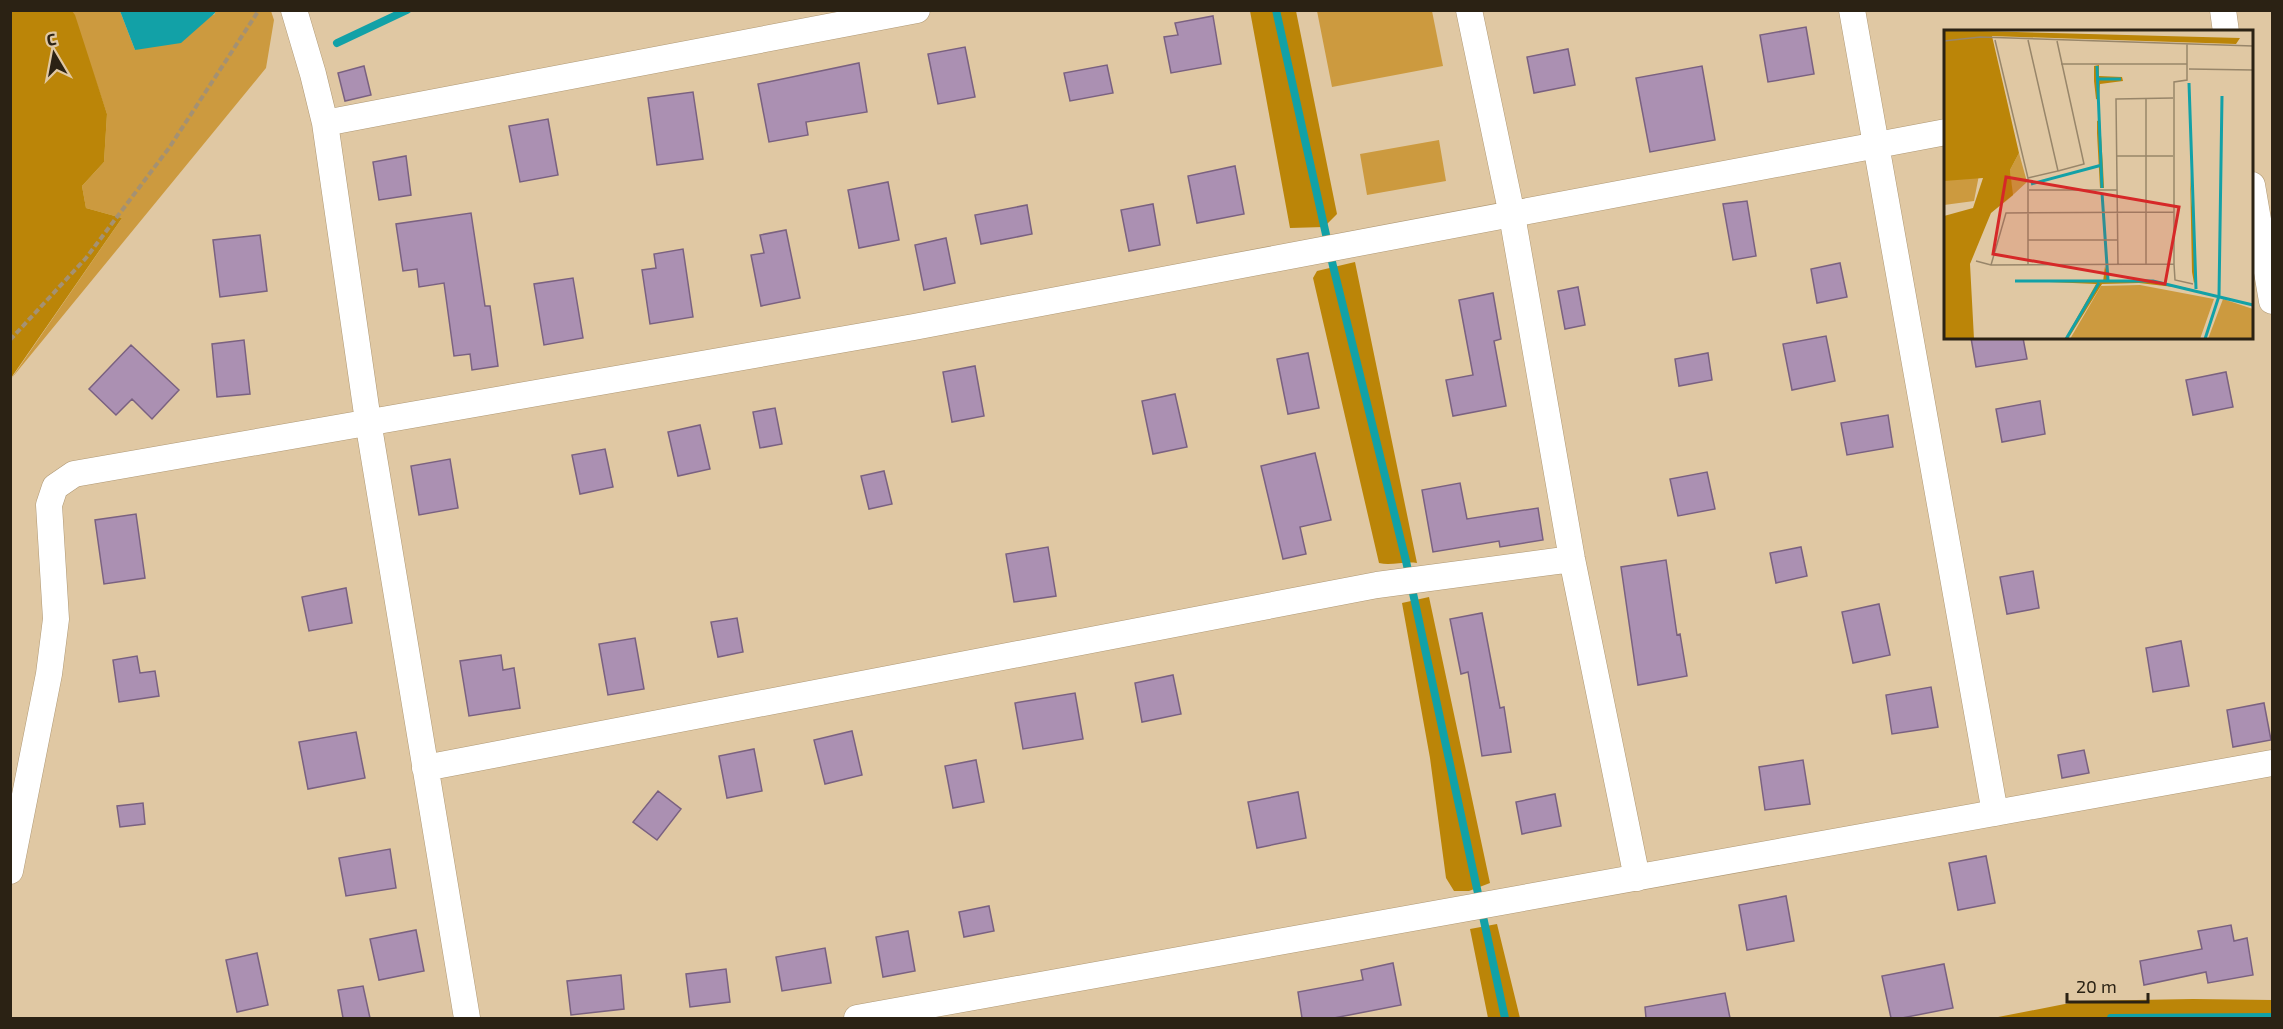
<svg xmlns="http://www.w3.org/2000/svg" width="2283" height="1029" font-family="'Exo 2',sans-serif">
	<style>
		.green { fill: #cc9a3f }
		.forest { fill: #bb8508 }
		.water { fill: #12a1a7 }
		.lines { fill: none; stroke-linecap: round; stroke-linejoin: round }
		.stream { stroke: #12a1a7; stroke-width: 8 }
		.building { fill: #ab90b2; stroke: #7a6180; stroke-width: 1.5 }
		.minor-casing { stroke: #af9874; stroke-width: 27 }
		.path { stroke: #a49173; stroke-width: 4; stroke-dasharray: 6 3; stroke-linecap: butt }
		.minor { stroke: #fff; stroke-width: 26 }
		.inset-river { fill: none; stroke: #12a1a7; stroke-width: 3 }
		.inset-road { fill: none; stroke: #98866a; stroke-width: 1.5 }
		.view { fill: #d62828; fill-opacity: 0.15; stroke: #d62828; stroke-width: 3 }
		.inset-edge { fill: none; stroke: #2b2214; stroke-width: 3 }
	</style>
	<rect width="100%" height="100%" fill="#e0c8a3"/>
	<path class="green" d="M 72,11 L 120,11 L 135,50 L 215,14 L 215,11 L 271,11 L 274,20 L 266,68 L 11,379 L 122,218 L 86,208 L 82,186 L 104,162 L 107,114 Z
		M 1317,11 L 1432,11 L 1443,66 L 1332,87 Z
		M 1439,140 L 1446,181 L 1367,195 L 1360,154 Z"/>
	<path class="forest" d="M 11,10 L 72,11 L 75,15 L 107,114 L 104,162 L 82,186 L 86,208 L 122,218 L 11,378 Z
		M 1250,11 L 1296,11 L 1337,214 L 1324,227 L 1290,228 Z
		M 1355,262 L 1417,563 C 1404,561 1391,566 1379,563 L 1313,278 L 1317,271 Z
		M 1429,597 L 1490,883 L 1469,891 L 1454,891 L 1446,878 L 1430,758 L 1402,603 Z
		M 1497,924 L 1520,1018 L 1488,1018 L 1470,929 Z
		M 2193,999 L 2272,1000 L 2272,1018 L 1993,1018 L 2080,1001 Z"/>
	<path class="water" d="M 215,10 L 215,13 L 181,43 L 135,50 L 120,11 Z"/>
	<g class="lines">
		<path class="stream" d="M 1276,10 L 1333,266 L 1406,561 L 1505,1018
			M 337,43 L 407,10
			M 2111,1018 L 2272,1017"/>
	</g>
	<path class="building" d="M 1213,16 L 1221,64 L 1171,73 L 1164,37 L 1178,35 L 1175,23 Z
		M 1806,27 L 1814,74 L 1768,82 L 1760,35 Z
		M 965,47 L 975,97 L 938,104 L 928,54 Z
		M 1568,49 L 1575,85 L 1534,93 L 1527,57 Z
		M 859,63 L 867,112 L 806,122 L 808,135 L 769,142 L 758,84 Z
		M 1107,65 L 1113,93 L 1070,101 L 1064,73 Z
		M 364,66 L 371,95 L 345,101 L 338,73 Z
		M 1702,66 L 1715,140 L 1650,152 L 1636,78 Z
		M 693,92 L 703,159 L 657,165 L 648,98 Z
		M 548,119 L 558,175 L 520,182 L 509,126 Z
		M 406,156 L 411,195 L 379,200 L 373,162 Z
		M 1235,166 L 1244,214 L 1197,223 L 1188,176 Z
		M 888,182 L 899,240 L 859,248 L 848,190 Z
		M 1747,201 L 1756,256 L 1733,260 L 1723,204 Z
		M 1153,204 L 1160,245 L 1129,251 L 1121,210 Z
		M 1027,205 L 1032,234 L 981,244 L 975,215 Z
		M 471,213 L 485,306 L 490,306 L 498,366 L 472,370 L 470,354 L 454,356 L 444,283 L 419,287 L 417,269 L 403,271 L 396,224 Z
		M 786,230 L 800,298 L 761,306 L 751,255 L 764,253 L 760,235 Z
		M 260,235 L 267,291 L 220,297 L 213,240 Z
		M 946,238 L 955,283 L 924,290 L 915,245 Z
		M 683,249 L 693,317 L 650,324 L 642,270 L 656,268 L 654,254 Z
		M 1840,263 L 1847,297 L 1817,303 L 1811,269 Z
		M 573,278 L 583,338 L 544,345 L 534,284 Z
		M 1578,287 L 1585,325 L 1565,329 L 1558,291 Z
		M 1493,293 L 1501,339 L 1494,341 L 1506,406 L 1453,416 L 1446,380 L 1473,375 L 1459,300 Z
		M 1826,336 L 1835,381 L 1792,390 L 1783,344 Z
		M 1971,338 L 2023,338 L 2027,359 L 1976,367 Z
		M 244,340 L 250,394 L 217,397 L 212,344 Z
		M 131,345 L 179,390 L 152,419 L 132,399 L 116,415 L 89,389 Z
		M 1308,353 L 1319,408 L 1288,414 L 1277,359 Z
		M 1708,353 L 1712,380 L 1679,386 L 1675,359 Z
		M 975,366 L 984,416 L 952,422 L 943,372 Z
		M 2226,372 L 2233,407 L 2193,415 L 2186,380 Z
		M 1175,394 L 1187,447 L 1153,454 L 1142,401 Z
		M 2040,401 L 2045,434 L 2002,442 L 1996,409 Z
		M 775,408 L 782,444 L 760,448 L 753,412 Z
		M 1888,415 L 1893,447 L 1847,455 L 1841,423 Z
		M 700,425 L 710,469 L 678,476 L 668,432 Z
		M 605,449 L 613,487 L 580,494 L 572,455 Z
		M 1315,453 L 1331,520 L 1300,527 L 1306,554 L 1283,559 L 1261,466 Z
		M 450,459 L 458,508 L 419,515 L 411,466 Z
		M 884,471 L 892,504 L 869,509 L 861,476 Z
		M 1707,472 L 1715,509 L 1678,516 L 1670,479 Z
		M 1460,483 L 1467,519 L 1538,508 L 1543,540 L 1500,547 L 1499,541 L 1433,552 L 1422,490 Z
		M 136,514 L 145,578 L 104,584 L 95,520 Z
		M 1048,547 L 1056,596 L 1014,602 L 1006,554 Z
		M 1801,547 L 1807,576 L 1776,583 L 1770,553 Z
		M 1666,560 L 1677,635 L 1680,634 L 1687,676 L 1638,685 L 1621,567 Z
		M 2033,571 L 2039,608 L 2007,614 L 2000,577 Z
		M 346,588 L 352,623 L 309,631 L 302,597 Z
		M 1879,604 L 1890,655 L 1853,663 L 1842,612 Z
		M 1482,613 L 1500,708 L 1504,707 L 1511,752 L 1482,756 L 1468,672 L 1461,674 L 1450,619 Z
		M 737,618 L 743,652 L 718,657 L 711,622 Z
		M 635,638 L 644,689 L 608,695 L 599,644 Z
		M 2181,641 L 2189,686 L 2153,692 L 2146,648 Z
		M 501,655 L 503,670 L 514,668 L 520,708 L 469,716 L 460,661 Z
		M 137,656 L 140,673 L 155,671 L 159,696 L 119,702 L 113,660 Z
		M 1173,675 L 1181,714 L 1142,722 L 1135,683 Z
		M 1931,687 L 1938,727 L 1892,734 L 1886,695 Z
		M 1075,693 L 1083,739 L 1023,749 L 1015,703 Z
		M 2264,703 L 2271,740 L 2233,747 L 2227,710 Z
		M 852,731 L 862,775 L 825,784 L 814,740 Z
		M 356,732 L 365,778 L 308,789 L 299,742 Z
		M 754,749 L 762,791 L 727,798 L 719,756 Z
		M 2084,750 L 2089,773 L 2062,778 L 2058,755 Z
		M 976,760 L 984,802 L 953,808 L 945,766 Z
		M 1803,760 L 1810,804 L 1765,810 L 1759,767 Z
		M 658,791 L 681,809 L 657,840 L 633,822 Z
		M 1298,792 L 1306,838 L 1257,848 L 1248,802 Z
		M 1555,794 L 1561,826 L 1522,834 L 1516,802 Z
		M 143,803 L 145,824 L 120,827 L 117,806 Z
		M 390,849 L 396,888 L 346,896 L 339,858 Z
		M 1986,856 L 1995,903 L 1958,910 L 1949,863 Z
		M 1786,896 L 1794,941 L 1747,950 L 1739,905 Z
		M 989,906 L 994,931 L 964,937 L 959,912 Z
		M 2231,925 L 2234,941 L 2247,938 L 2253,975 L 2208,983 L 2206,972 L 2144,985 L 2140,961 L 2202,949 L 2198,931 Z
		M 416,930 L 424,971 L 379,980 L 370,939 Z
		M 908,931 L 915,971 L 883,977 L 876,937 Z
		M 825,948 L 831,983 L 782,991 L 776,957 Z
		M 257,953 L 268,1005 L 237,1012 L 226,960 Z
		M 1393,963 L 1401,1005 L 1334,1018 L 1302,1018 L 1298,992 L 1363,980 L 1361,970 Z
		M 1944,964 L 1953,1008 L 1902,1018 L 1891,1018 L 1882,976 Z
		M 726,969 L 730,1002 L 690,1007 L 686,974 Z
		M 621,975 L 624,1009 L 571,1015 L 567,981 Z
		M 363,986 L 370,1018 L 343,1018 L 338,990 Z
		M 1725,993 L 1730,1018 L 1646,1018 L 1645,1007 Z"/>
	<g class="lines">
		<defs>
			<path id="minor" d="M 294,10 L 313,74 L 325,123 L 368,421 L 467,1018
				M 1469,10 L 1512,215 L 1572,559 L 1637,878
				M 1852,10 L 1995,813
				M 2223,10 L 2226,32
				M 325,123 L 917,10
				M 2252,185 L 2272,301
				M 425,768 L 1377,585 L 1572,559
				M 10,871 L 49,674 L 56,619 L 49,505 L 55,487 L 74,474 L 914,327 L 1946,132
				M 857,1018 L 2272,763"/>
		</defs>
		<use href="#minor" class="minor-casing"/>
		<path class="path" d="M 10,340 L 86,258 L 169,148 L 259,10"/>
		<use href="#minor" class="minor"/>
	</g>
	<g transform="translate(1944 30)">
		<rect width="309" height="309" fill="#e0c8a3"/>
		<path d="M 75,123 L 83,152 L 58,175 L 68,165 L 66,140 ZM 35,145 L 30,171 L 0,175 L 0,147 ZM 196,255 L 270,269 L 256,309 L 126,309 L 157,256 ZM 279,269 L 309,279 L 309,309 L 264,309 Z" fill="#cc9a3f"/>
		<path d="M 0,0 L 296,8 L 292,14 L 48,6 L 75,123 L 66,140 L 69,165 L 47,183 L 26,234 L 30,309 L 0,309 L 0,186 L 29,178 L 39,148 L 0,151 ZM 155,35 L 155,46 L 178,47 L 179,51 L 156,54 L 155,70 L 152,69 L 150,51 L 150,36 ZM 156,90 L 159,137 L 160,158 L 156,158 L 153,103 L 153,91 ZM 246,141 L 252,251 L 250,253 L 248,242 ZM 161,236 L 165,251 L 206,250 L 247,259 L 195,253 L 158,254 L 124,309 L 121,309 L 152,254 L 79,251 L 159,252 Z" fill="#bb8508"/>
		<path class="inset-river" d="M 153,36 L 158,158M 154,49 L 177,49M 245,53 L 252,259M 87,154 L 158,135M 158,163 L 164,250M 71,251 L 209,251 L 309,275M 122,309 L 155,253M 261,309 L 275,266 L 278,66"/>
		<path class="inset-road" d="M 51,10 L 84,148 L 84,235M 0,11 L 36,7 L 309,16M 113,11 L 140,134 L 114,141M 243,14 L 243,50 L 230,52 L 230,234 L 231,250 L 249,254M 117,34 L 243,34M 245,39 L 309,40M 202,68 L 202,234M 173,126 L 229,126M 84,148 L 114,141 L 84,10M 85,160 L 173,160M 84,210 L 173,210M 32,231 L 47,235 L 230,234M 47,235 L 62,183 L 230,182M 174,235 L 172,69 L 229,68"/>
		<path class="view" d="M 62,147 L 235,177 L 221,254 L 49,224 Z"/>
		<rect width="309" height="309" class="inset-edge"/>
	</g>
	<rect width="2283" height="1029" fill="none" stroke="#2b2214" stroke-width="24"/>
	<g transform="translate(54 54) rotate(350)" stroke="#e0c8a3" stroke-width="4.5" paint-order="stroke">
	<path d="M0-4.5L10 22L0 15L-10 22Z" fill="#2b2214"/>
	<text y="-9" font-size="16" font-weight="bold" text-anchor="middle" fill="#2b2214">С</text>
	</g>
	<path d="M2067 993v9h81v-9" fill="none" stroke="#2b2214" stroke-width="3"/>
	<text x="2076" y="993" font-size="18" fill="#2b2214" stroke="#e0c8a3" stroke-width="4.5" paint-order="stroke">20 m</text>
</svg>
